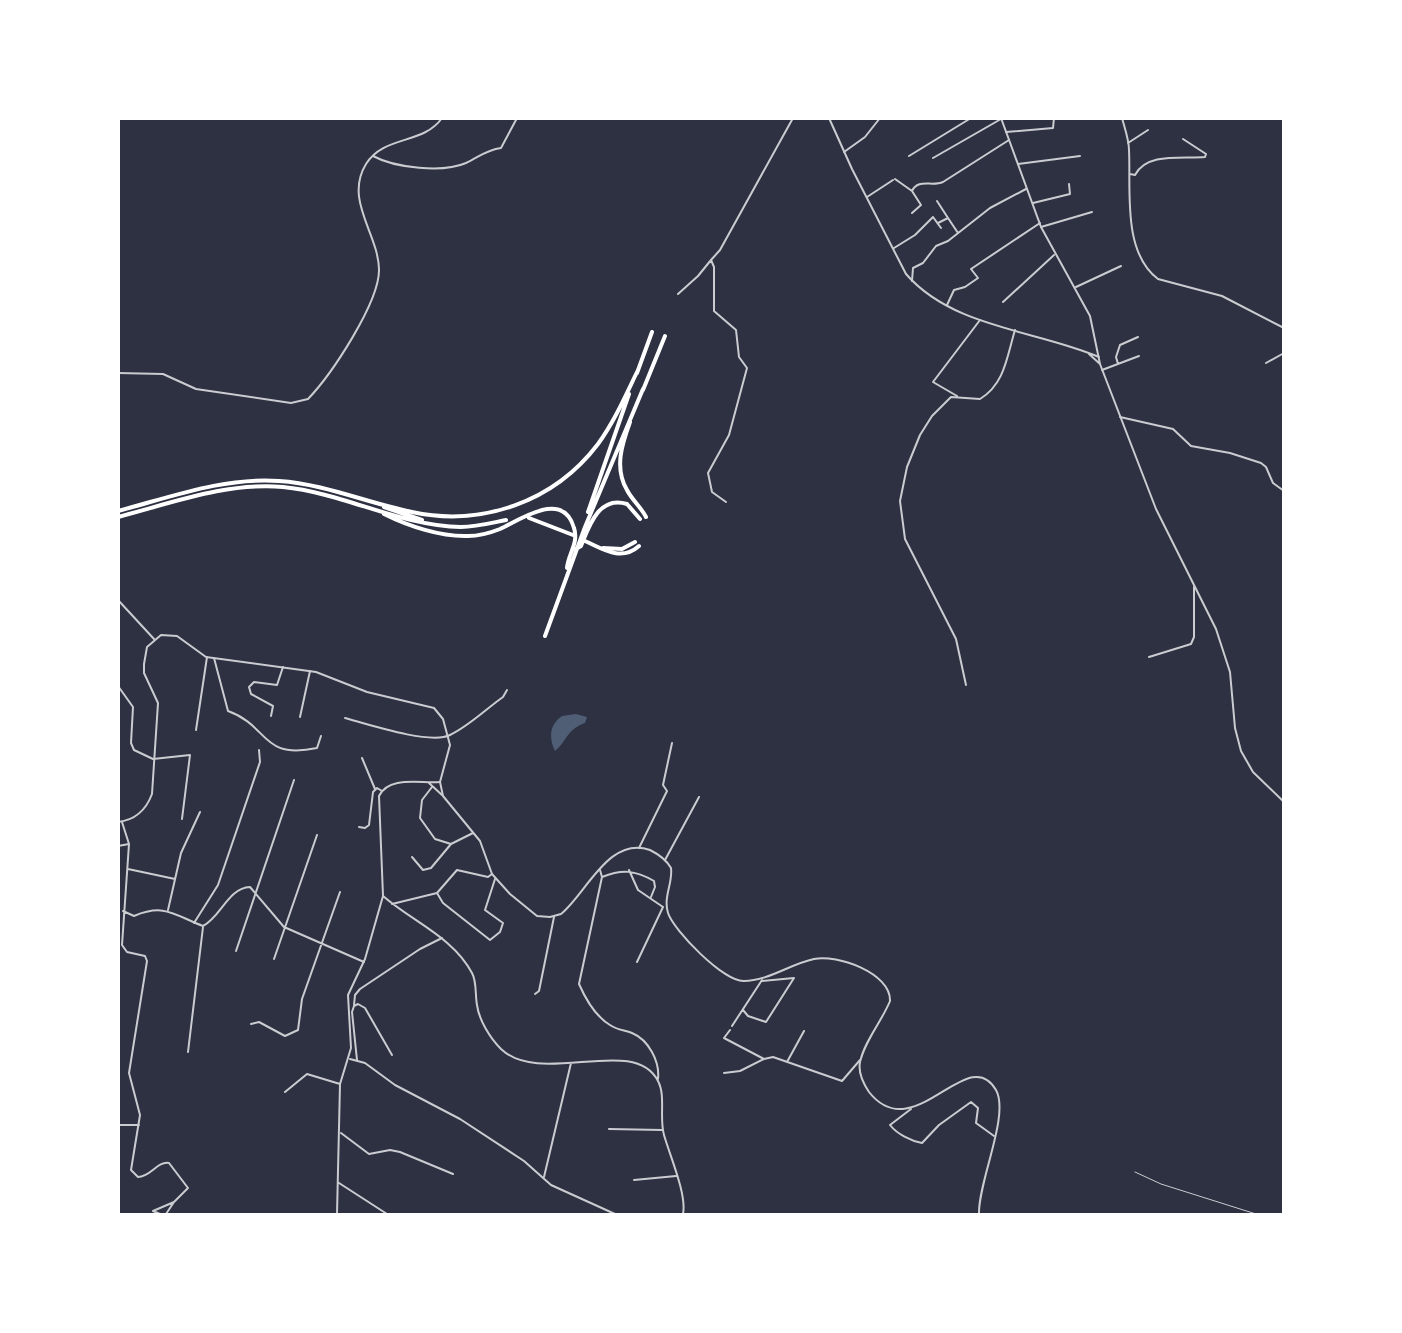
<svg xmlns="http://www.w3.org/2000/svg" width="1402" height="1333" font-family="'Space Grotesk',sans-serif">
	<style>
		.water { fill: #4f5d75 }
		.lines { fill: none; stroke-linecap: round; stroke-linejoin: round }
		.service { stroke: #caccd0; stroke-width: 1 }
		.minor { stroke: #caccd0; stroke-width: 2 }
		.tertiary { stroke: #caccd0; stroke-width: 2 }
		.trunk { stroke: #fff; stroke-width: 4 }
	</style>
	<rect width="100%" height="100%" fill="#2d3142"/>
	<path class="water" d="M 576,714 L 587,717 L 585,723 C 566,730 568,740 555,751 C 549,738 549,725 562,716 Z"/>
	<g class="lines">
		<path class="service" d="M 1135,1172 L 1161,1184 L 1256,1214"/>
		<path class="minor" d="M 1122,118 C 1125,129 1129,140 1129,150 C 1131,189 1122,252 1158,279 L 1222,296 L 1284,328
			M 1006,132 L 1053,128 L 1054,118
			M 1128,143 L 1148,130
			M 844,152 L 865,137 L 880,118
			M 373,156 C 395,168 443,173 466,163 C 479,157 486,150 501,148 L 517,118
			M 909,156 L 971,118
			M 933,158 L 1001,119
			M 1018,164 L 1080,156
			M 1130,174 L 1135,175 C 1147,152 1182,159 1205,157 L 1206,154 L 1183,139
			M 895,179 L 912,191
			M 867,197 L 893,180
			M 937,201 L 948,218
			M 1033,203 L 1070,194 L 1069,184
			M 912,213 L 921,205 L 912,191 C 918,178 932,187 943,182 L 1009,140
			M 938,223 L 948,218 L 958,233
			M 1041,227 L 1092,212
			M 894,248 L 915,235 L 933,217 L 941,228
			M 912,281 L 913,268 L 923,263 L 936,246 L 948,241 L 990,208 L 1026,189
			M 1076,287 L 1121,266
			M 678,294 L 698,276 L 711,260
			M 1003,302 L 1054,255
			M 947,305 L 954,290 L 965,287 L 978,278 L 971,269 L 1040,223
			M 1266,363 L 1284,353
			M 1118,364 L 1116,357 L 1120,345 L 1138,337
			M 1102,370 L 1139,356
			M 118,373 L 163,374 L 196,389 L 291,403 L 308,399 C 331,375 380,302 379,269 C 378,233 344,200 366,164 C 384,135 423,145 442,118
			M 957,396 L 933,382 L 980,320
			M 1120,417 L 1173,429 L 1191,446 L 1230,453 L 1261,463 L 1266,467 L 1273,483 L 1284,491
			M 726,502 L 712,492 L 708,473 L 729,435 L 747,368 L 739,357 L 736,330 L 714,311 L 714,267 L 711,260 L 720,250 L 793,118
			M 118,600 L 154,639
			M 1149,657 L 1191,644 L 1194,637 L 1194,587
			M 214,658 L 228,711 C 270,726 260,760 317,748 L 321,736
			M 966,685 L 956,639 L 905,539 L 900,501 L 907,467 L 920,435 L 932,416 L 951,397 L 980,399 C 1005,384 1007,356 1015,330
			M 118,686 L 133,707 L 131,743 L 134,750 L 153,759 L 190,755 L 182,819
			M 271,716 L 273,706 L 251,694 L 249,687 L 254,682 L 277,685 L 283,667
			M 300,717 L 310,671
			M 345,718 C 367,724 430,745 450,735 C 469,726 486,709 503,697 L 507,690
			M 196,730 L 207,657
			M 362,758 L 375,789
			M 429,783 L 442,795
			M 432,787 L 422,800 L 420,818 L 435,839 L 451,844
			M 122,822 L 129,844 L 122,945 L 127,952 L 145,956 L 147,961 L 129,1073 L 140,1115 L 131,1170 L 138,1177 C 151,1177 157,1161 169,1163 L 188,1188 L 174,1202
			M 359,827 L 365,828 L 369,825 L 373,792 L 377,788 L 382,791
			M 118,846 L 129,844
			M 639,848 L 667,791 L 663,785 L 672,743
			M 412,857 L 423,870 L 431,868 L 451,844 L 473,833
			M 665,860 L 699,797
			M 128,869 L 175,879
			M 600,870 L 602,877 L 579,984 C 586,1000 595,1016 610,1025 C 617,1030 624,1030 632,1033 C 649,1040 660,1062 658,1079
			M 629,870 L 638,890 L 663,907
			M 602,877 C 622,869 635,870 654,881 L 655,887 L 651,897
			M 437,893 L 443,903 L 490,940 L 500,932 L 503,923 L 485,910 L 495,879
			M 383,896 C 413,922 453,937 472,973 C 477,982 475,995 477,1005 C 479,1020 490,1038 501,1049 C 541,1087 634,1034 658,1081 C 666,1096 659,1118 664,1135 C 670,1156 687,1195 683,1214
			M 392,904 L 437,893 L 457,870 L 488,877 L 492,874
			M 168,910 L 181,853 L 200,812
			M 123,911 L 134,916 C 165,903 174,915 203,926 C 221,917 228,888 250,887 L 284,927 L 364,962
			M 194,923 L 218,885 L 260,762 L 259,750
			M 236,951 L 294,780
			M 274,959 L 317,835
			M 637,962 L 663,907
			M 535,994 L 539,991 L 554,917
			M 354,1005 L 355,995 L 360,989 L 420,949 L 442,938
			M 743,1010 L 748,1016 L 766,1022 L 794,978 L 762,981
			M 251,1024 L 259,1022 L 285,1036 L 298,1030 L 302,999 L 340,892
			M 732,1026 L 762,980
			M 730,1030 L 724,1038 L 764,1059 L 773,1057 L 842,1081 L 860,1060
			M 188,1052 L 203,927
			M 350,1059 L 365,1063 L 395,1085 L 460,1119 L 524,1161 L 551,1185 L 615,1214
			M 357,1060 L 352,1012 L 354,1006 L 358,1004 L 365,1008 L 392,1055
			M 787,1062 L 804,1031
			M 724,1073 L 740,1071 L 764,1059
			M 285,1092 L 307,1074 L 340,1084
			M 911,1109 L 890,1125 C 897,1134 911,1141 922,1143 L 939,1125 L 971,1102 L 978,1108 L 976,1123 L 994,1136
			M 118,1125 L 139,1125
			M 609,1129 L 662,1130
			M 341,1133 L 369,1154 L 390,1150 L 400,1152 L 453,1174
			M 544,1177 L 571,1063
			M 634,1180 L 676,1176
			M 339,1183 L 387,1214
			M 153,1211 L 174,1202 L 166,1214
			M 153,1211 L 160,1214
			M 337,1214 L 340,1084 L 351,1048 L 348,995 L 365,959 L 383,896 L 379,796 C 389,775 422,784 440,782"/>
		<path class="tertiary" d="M 829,118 L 852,169 L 906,274 C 953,328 1036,330 1099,357
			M 1001,118 L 1041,227 L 1090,316 L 1100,364 L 1156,509 L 1216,629 L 1230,672 L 1235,728 L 1241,751 L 1253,772 L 1284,802
			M 1089,354 L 1100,364
			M 118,822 C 136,820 146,810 152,794 L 158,703 L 144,673 L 144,664 L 147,647 L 161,635 L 177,636 L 206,657 L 316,672 L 367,692 L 434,708 L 443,719 L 450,745 L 440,782 L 443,796 L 480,841 L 492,874 L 510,894 L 537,916 L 550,917 L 561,914 C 586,894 609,835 650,850 C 658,854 666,859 671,868 C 673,883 663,897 668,913 C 674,931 724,982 744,981 C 768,981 790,964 814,959 C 837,954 891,973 890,1001 C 882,1021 865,1040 860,1062 C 858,1072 863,1083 869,1092 C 914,1149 968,1041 996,1090 C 1010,1115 978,1182 979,1214"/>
		<path class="trunk" d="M 637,373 L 652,332
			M 643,390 L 665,336
			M 630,422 C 622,444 614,468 627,490 C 632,500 641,507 646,517
			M 384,507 L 422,520
			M 118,511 C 171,497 224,477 279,481 C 325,484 367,503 412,512 C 482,527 554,502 598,444 C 614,422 625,397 637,372
			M 588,512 L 629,394
			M 384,514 C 408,526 441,537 468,536 C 479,536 490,533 500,529 C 520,520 563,489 574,528 C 579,543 568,554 567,568
			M 118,517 C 172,503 227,482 283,487 C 344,493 400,526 461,527 C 476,527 491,523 506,520
			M 529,518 L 573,535
			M 585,541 C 603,549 621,562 639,546
			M 603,548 L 622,549 L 635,542
			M 576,549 L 581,546 C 589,526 599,495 627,504 L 640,519
			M 545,636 L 585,527 L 643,389"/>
	</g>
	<rect width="1402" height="1333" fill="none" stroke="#ffffff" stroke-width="240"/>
</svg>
